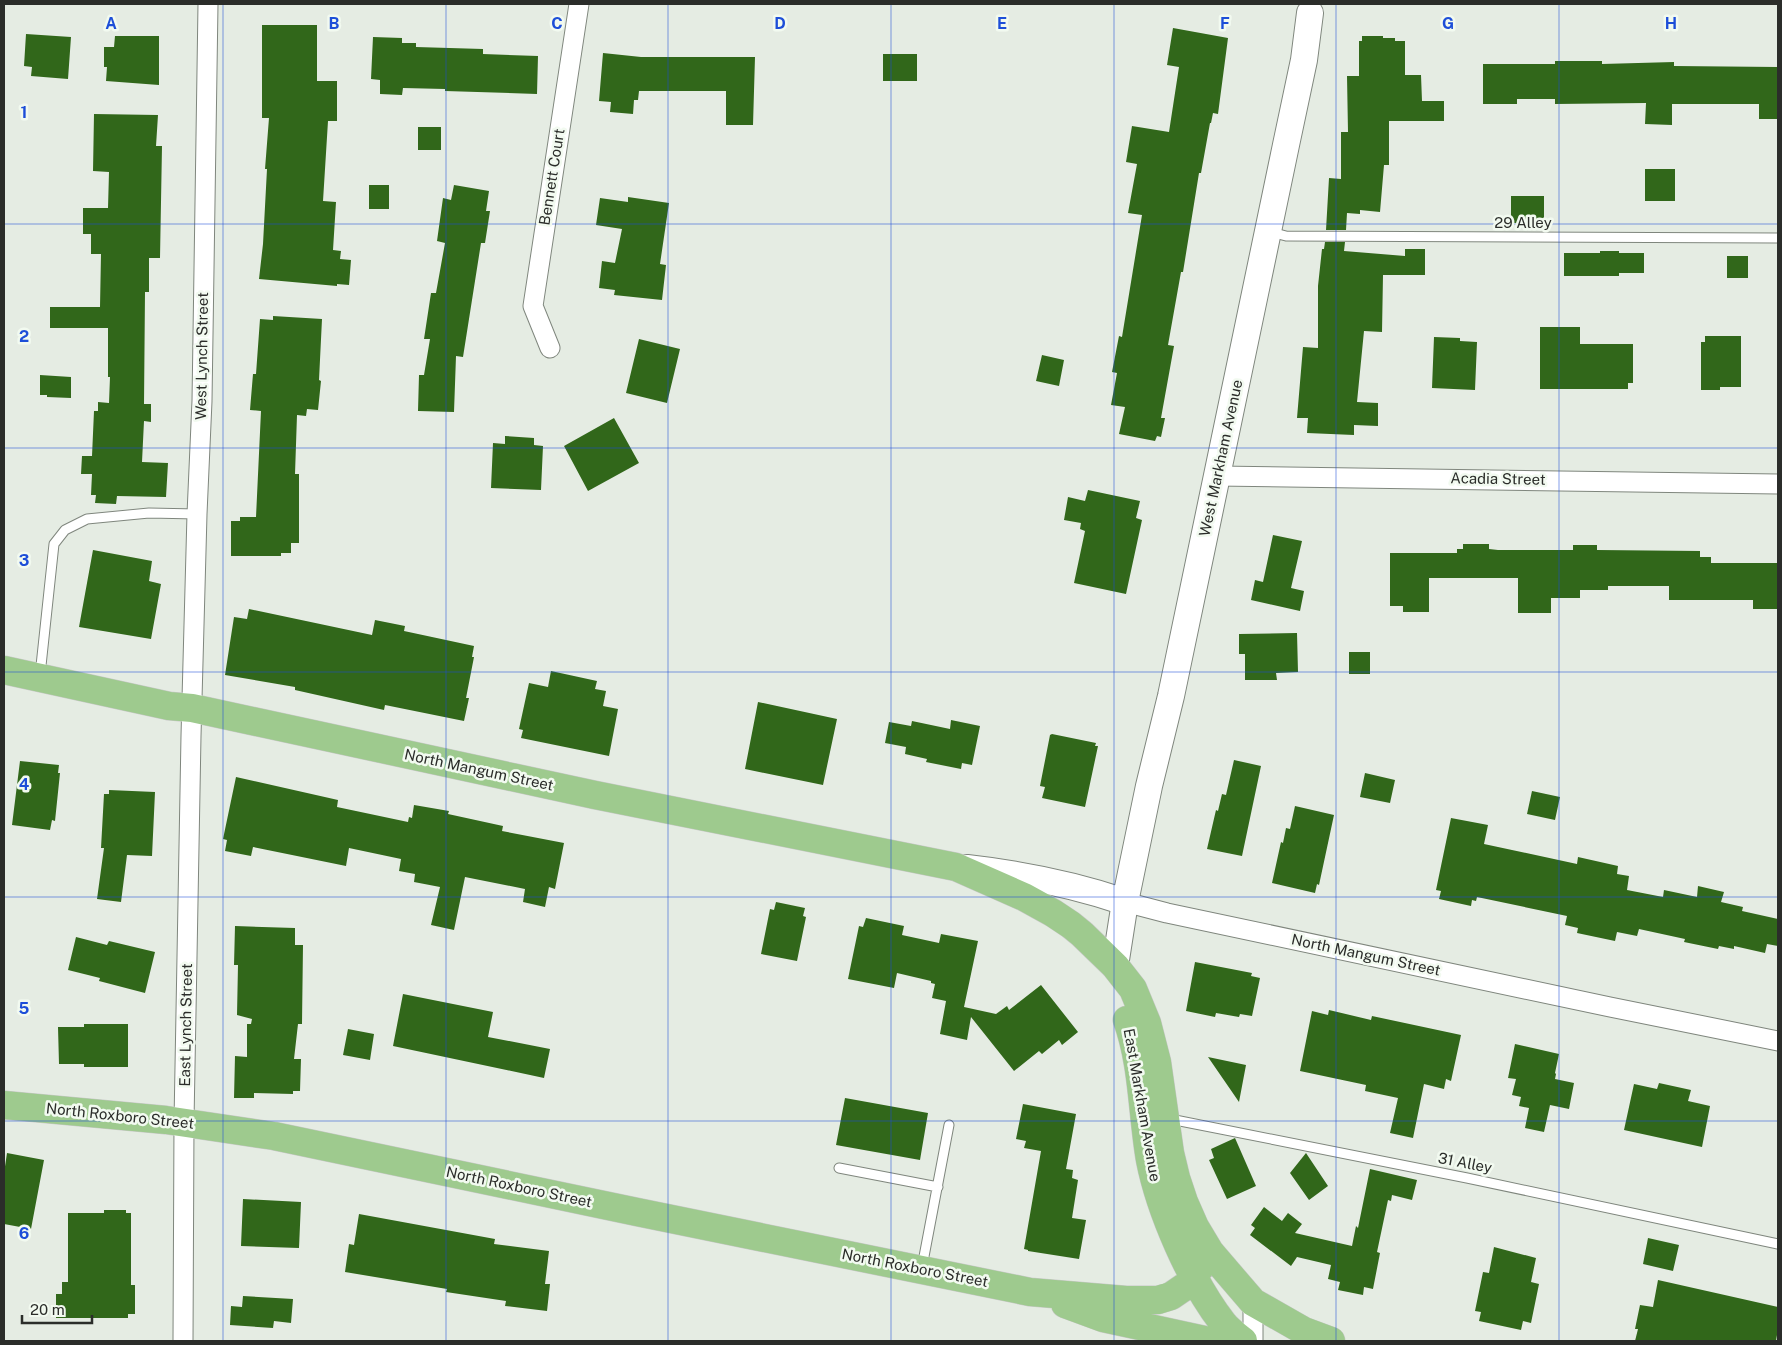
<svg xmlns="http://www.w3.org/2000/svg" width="1782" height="1345" font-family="'Public Sans',sans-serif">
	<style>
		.building { fill: #31671a }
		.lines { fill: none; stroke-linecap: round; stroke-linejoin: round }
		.lane-casing { stroke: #7f867d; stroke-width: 11 }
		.street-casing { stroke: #7f867d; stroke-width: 21 }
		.secondary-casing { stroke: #7f867d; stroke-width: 28 }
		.primary-casing { stroke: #c8c8c8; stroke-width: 29 }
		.lane { stroke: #fff; stroke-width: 9 }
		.street { stroke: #fff; stroke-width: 19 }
		.secondary { stroke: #fff; stroke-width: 26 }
		.primary { stroke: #9eca8e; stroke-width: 28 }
		.grid { fill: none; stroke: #1d4ed8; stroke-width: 1; stroke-opacity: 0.55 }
		.labels { text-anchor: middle; stroke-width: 5; stroke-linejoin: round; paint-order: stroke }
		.street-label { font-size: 15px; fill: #2b2d2a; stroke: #f2faf0 }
		.grid-label { font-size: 16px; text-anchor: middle; font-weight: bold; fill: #1d4ed8; stroke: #f2faf0; stroke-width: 5; stroke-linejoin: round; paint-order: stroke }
	</style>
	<rect width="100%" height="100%" fill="#e5ece3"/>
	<path class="building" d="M 262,25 L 317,25 L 317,81 L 337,81 L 337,121 L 328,121 L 323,201 L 336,202 L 333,250 L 341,251 L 340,259 L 351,260 L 349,285 L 337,284 L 337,286 L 259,279 L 263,244 L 267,169 L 265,169 L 269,118 L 262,118 Z
		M 1173,28 L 1228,38 L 1218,114 L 1213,113 L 1211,123 L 1210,123 L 1201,173 L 1199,173 L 1183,272 L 1181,272 L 1168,345 L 1174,346 L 1161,418 L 1165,418 L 1161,437 L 1157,436 L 1155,441 L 1119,434 L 1125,407 L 1111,405 L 1117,373 L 1112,372 L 1119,336 L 1122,337 L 1142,215 L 1128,213 L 1137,164 L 1126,162 L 1132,126 L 1169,132 L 1179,67 L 1167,65 Z
		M 26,34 L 71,37 L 68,79 L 31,76 L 32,67 L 24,66 Z
		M 115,36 L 159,36 L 159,85 L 106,81 L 107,67 L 104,67 L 104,47 L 114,47 Z
		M 1362,36 L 1383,36 L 1383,38 L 1395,38 L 1395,41 L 1405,41 L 1405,75 L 1421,75 L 1422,101 L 1444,101 L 1444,121 L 1389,121 L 1389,165 L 1384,165 L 1380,212 L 1360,210 L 1360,214 L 1347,213 L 1346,230 L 1326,230 L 1329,178 L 1341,179 L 1341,132 L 1348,132 L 1347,76 L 1359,76 L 1359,41 L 1362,41 Z
		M 373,37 L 402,38 L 402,43 L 416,43 L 416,47 L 483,49 L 483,54 L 538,56 L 537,94 L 445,91 L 445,89 L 403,88 L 402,95 L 380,94 L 380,80 L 371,79 Z
		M 603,53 L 641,57 L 755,57 L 753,125 L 726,125 L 726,91 L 639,91 L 638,100 L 634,100 L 633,114 L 610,112 L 611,102 L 599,101 Z
		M 883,54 L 917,54 L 917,81 L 883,81 Z
		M 1555,61 L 1602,61 L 1602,64 L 1674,62 L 1674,66 L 1778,67 L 1778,119 L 1759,119 L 1759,104 L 1672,104 L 1672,125 L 1645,124 L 1646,103 L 1555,104 L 1555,99 L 1517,99 L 1517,104 L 1483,104 L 1483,64 L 1555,64 Z
		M 94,114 L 158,115 L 156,146 L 162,146 L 160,258 L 149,258 L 149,292 L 145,292 L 144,404 L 151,404 L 151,422 L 144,421 L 142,462 L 168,463 L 166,497 L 117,496 L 116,504 L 95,503 L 96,495 L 91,495 L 92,474 L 81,474 L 82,456 L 92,456 L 94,411 L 98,411 L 98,402 L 109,403 L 110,377 L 108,377 L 108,328 L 50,328 L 50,307 L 100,307 L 101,254 L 91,254 L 91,234 L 83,234 L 83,208 L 108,208 L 109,172 L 93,171 Z
		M 418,127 L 441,127 L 441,150 L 418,150 Z
		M 1645,169 L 1675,169 L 1675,201 L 1645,201 Z
		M 369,185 L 389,185 L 389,209 L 369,209 Z
		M 454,185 L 489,191 L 486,211 L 490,211 L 485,243 L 481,243 L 463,357 L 456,356 L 454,412 L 418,411 L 419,375 L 424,375 L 430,339 L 424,339 L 431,293 L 436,293 L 445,243 L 437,241 L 443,198 L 451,200 Z
		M 1511,196 L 1544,196 L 1544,223 L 1511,223 Z
		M 628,197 L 669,203 L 660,264 L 666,265 L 662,300 L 614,295 L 615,290 L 599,288 L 602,261 L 615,263 L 622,229 L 596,225 L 600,198 L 628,202 Z
		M 1325,242 L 1345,242 L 1344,251 L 1405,256 L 1405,249 L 1425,249 L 1425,275 L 1383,275 L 1382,332 L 1364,331 L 1357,402 L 1378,403 L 1378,426 L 1354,425 L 1354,435 L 1307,433 L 1308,418 L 1297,418 L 1303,347 L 1318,348 L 1318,286 L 1322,249 L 1324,249 Z
		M 1600,251 L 1619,251 L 1619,253 L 1644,253 L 1644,273 L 1619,273 L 1619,276 L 1564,276 L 1564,253 L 1600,253 Z
		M 1727,256 L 1748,256 L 1748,278 L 1727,278 Z
		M 273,316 L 322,319 L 319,380 L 321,381 L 318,410 L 307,409 L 306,416 L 297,415 L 295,474 L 299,474 L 299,543 L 291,543 L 291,553 L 281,553 L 281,556 L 231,556 L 231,521 L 240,521 L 240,517 L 256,517 L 261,411 L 250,410 L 253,374 L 256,374 L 260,319 L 273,320 Z
		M 1540,327 L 1580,327 L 1580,344 L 1633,344 L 1633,383 L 1628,383 L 1628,389 L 1540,389 Z
		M 1705,336 L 1741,336 L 1741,387 L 1720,387 L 1720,390 L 1701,390 L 1701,342 L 1705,342 Z
		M 1434,337 L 1460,338 L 1460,341 L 1477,342 L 1475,390 L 1432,388 Z
		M 639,339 L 680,349 L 667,403 L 626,393 Z
		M 1042,355 L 1064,360 L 1059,386 L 1036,381 Z
		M 40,375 L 71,377 L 71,398 L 47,397 L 47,395 L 40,395 Z
		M 614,418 L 639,463 L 588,491 L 564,446 Z
		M 505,436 L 534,438 L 534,445 L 543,446 L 541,490 L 491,488 L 493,443 L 505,444 Z
		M 1088,490 L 1140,501 L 1136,518 L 1142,520 L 1126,594 L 1074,583 L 1085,531 L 1080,529 L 1081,523 L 1064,520 L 1068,497 L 1085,501 Z
		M 1273,535 L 1302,541 L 1291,588 L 1304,591 L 1300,611 L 1251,600 L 1255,580 L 1263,582 Z
		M 1463,544 L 1489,544 L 1489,549 L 1498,550 L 1573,550 L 1573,545 L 1597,545 L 1597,550 L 1700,551 L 1700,557 L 1711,557 L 1711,563 L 1778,563 L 1778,609 L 1753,609 L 1753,600 L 1669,600 L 1669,586 L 1608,586 L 1608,590 L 1580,590 L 1580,598 L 1551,598 L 1551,613 L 1518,613 L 1518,578 L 1429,578 L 1429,612 L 1403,612 L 1403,606 L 1390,606 L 1390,553 L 1457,553 L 1457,549 L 1463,549 Z
		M 93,550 L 152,561 L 149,581 L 161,584 L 151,639 L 79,627 Z
		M 249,609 L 372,635 L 375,620 L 405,626 L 404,631 L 474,646 L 472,657 L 474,657 L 466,698 L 469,698 L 464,721 L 385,705 L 384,710 L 295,690 L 295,687 L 225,675 L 234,617 L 247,619 Z
		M 1297,633 L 1298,672 L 1276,673 L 1277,680 L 1245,680 L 1245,654 L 1239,654 L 1239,634 Z
		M 1349,652 L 1370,652 L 1370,674 L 1349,674 Z
		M 551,671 L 597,681 L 595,689 L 606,691 L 603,706 L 618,709 L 609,756 L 521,738 L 523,730 L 519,729 L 529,683 L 548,687 Z
		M 758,702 L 837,719 L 823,785 L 745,769 Z
		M 951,720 L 980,726 L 972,765 L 962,763 L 961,769 L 926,762 L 927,759 L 905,754 L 906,747 L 885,743 L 889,722 L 911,726 L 912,721 L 950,729 Z
		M 1052,734 L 1096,743 L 1095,746 L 1098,746 L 1085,807 L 1042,798 L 1045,787 L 1040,786 L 1050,735 Z
		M 1234,760 L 1261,766 L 1242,856 L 1207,849 L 1216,810 L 1218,811 L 1222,794 L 1226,795 Z
		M 20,761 L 59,765 L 58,773 L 60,773 L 55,821 L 52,820 L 50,830 L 12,825 Z
		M 1365,773 L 1395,780 L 1390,803 L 1360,797 Z
		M 236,777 L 338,800 L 337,807 L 408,822 L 409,817 L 412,818 L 414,805 L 449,811 L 448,814 L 503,826 L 502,831 L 564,843 L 555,889 L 549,887 L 545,907 L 523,902 L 525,889 L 465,877 L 454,930 L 431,925 L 440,887 L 414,882 L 415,874 L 399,871 L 401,859 L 349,848 L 346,866 L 253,847 L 251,856 L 225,851 L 227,840 L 223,839 Z
		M 109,790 L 155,792 L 152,856 L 127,855 L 121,902 L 97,899 L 104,848 L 101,848 L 104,794 L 109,794 Z
		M 1532,791 L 1560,797 L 1555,820 L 1527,814 Z
		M 1295,806 L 1334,815 L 1319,885 L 1317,884 L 1315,893 L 1272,883 L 1281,842 L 1283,843 L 1286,828 L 1290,829 Z
		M 1451,818 L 1488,825 L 1484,844 L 1577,864 L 1578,857 L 1618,866 L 1617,874 L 1629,876 L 1627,890 L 1663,897 L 1664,890 L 1697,897 L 1698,886 L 1724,892 L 1721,902 L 1743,907 L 1742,911 L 1778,919 L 1778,946 L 1767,944 L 1765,953 L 1734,946 L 1734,949 L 1719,946 L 1718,949 L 1684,942 L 1685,939 L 1639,929 L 1637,936 L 1617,932 L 1615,941 L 1577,933 L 1578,928 L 1565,925 L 1567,916 L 1477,897 L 1476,901 L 1472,900 L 1471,906 L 1439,899 L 1441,891 L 1436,890 Z
		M 776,902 L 805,908 L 803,916 L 806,917 L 797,961 L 761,954 L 770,909 L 774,910 Z
		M 866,918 L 904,926 L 902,935 L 939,943 L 941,934 L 978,941 L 964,1007 L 996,1014 L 1007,1006 L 1009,1010 L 1041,985 L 1078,1032 L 1062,1045 L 1059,1040 L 1042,1054 L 1039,1051 L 1014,1071 L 971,1017 L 967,1040 L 940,1034 L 946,1001 L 932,998 L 935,984 L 931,983 L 931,981 L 897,973 L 894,988 L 848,979 L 859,926 L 863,927 Z
		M 235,926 L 295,928 L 295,945 L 303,945 L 302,1024 L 298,1024 L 294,1059 L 301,1059 L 300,1091 L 293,1091 L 293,1094 L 254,1093 L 254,1098 L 234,1098 L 235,1056 L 247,1057 L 247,1024 L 251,1024 L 252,1019 L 237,1015 L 238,965 L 234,965 Z
		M 76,937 L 107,945 L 109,941 L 155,952 L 145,993 L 99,981 L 100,978 L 68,970 Z
		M 1195,962 L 1252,973 L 1251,976 L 1260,978 L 1252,1016 L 1240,1014 L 1239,1017 L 1216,1013 L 1215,1017 L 1186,1011 Z
		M 403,994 L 493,1012 L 488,1037 L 550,1049 L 544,1078 L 393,1046 Z
		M 1329,1010 L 1371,1020 L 1372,1016 L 1461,1035 L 1451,1081 L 1446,1079 L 1444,1089 L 1424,1084 L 1413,1138 L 1390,1133 L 1398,1098 L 1365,1091 L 1366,1085 L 1300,1071 L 1312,1011 L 1328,1015 Z
		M 84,1024 L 128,1024 L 128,1067 L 84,1067 L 84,1064 L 59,1064 L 58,1027 L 84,1027 Z
		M 348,1029 L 374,1034 L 370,1060 L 343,1055 Z
		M 1515,1044 L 1559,1054 L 1555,1073 L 1556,1074 L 1555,1079 L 1574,1083 L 1569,1109 L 1550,1105 L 1544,1132 L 1525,1128 L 1529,1108 L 1519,1106 L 1521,1097 L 1512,1095 L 1516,1079 L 1508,1078 Z
		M 1208,1057 L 1246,1065 L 1239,1102 Z
		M 1659,1083 L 1691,1090 L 1688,1101 L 1710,1106 L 1702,1147 L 1624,1130 L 1634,1084 L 1657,1089 Z
		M 845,1098 L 928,1113 L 920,1160 L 836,1145 Z
		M 1023,1104 L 1076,1114 L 1066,1169 L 1073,1170 L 1072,1178 L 1078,1180 L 1072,1218 L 1086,1220 L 1079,1259 L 1028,1251 L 1028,1250 L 1024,1249 L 1041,1151 L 1024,1148 L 1026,1141 L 1016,1139 Z
		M 1235,1138 L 1256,1186 L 1227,1199 L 1209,1160 L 1214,1158 L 1211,1149 Z
		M 7,1153 L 44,1160 L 31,1229 L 4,1224 L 4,1173 Z
		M 1306,1153 L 1328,1186 L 1309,1200 L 1290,1173 Z
		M 1370,1169 L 1417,1180 L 1412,1200 L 1392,1195 L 1391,1201 L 1388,1200 L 1377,1252 L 1380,1253 L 1373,1289 L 1364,1287 L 1363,1295 L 1338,1290 L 1340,1282 L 1328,1279 L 1331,1265 L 1297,1257 L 1291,1266 L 1250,1235 L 1255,1228 L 1251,1225 L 1264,1207 L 1282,1221 L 1288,1213 L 1302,1224 L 1295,1233 L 1352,1246 L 1356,1226 L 1358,1228 Z
		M 243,1199 L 301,1202 L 299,1248 L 241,1246 Z
		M 104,1210 L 126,1210 L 126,1213 L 131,1213 L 131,1285 L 135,1285 L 135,1314 L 128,1314 L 128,1318 L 56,1318 L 56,1294 L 62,1294 L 62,1282 L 68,1282 L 68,1213 L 104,1213 Z
		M 359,1214 L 495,1239 L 494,1244 L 549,1251 L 545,1284 L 550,1284 L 547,1311 L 505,1306 L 506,1301 L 446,1292 L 447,1289 L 345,1272 L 349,1244 L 354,1245 Z
		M 1648,1238 L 1679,1245 L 1673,1271 L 1643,1264 Z
		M 1494,1247 L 1536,1258 L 1531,1282 L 1539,1284 L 1531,1323 L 1523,1321 L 1521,1330 L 1479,1321 L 1481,1312 L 1475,1311 L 1483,1272 L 1489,1273 Z
		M 1658,1280 L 1778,1307 L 1778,1329 L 1776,1341 L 1635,1341 L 1638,1329 L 1635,1329 L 1640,1305 L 1653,1307 Z
		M 243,1296 L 293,1299 L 291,1323 L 274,1321 L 273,1328 L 230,1325 L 231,1306 L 242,1307 Z"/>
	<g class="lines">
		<defs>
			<path id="lane" d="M 1271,232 L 1286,236 L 1778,238
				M 40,675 L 54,544 L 65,530 L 87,519 L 149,513 L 197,514
				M 1170,1119 L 1467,1178 L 1778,1244
				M 839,1168 L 938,1187
				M 922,1267 L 949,1125"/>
			<path id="street" d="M 550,348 L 533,306 L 579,4
				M 1217,476 L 1778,484
				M 1125,902 L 1167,913 L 1610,1007 L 1778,1041
				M 1253,1302 L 1253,1341
				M 183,1341 L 184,1122 L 191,736 L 197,514 L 202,401 L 208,4"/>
			<path id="secondary" d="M 967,868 C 1020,874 1075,885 1125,902
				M 1115,966 L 1125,902 L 1149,786 L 1171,696 L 1286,145 L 1304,60 L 1310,13"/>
			<path id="primary" d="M 4,670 L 169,706 L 192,708 L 595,795 L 956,867 L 1024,897 L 1053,913 L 1071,925 L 1082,934 L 1115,966 L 1133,989 L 1147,1023 L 1157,1062 L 1170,1153 L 1176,1178 L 1184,1202 L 1195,1227 L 1210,1252 L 1253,1302 L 1304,1331 L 1331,1341
				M 1127,1020 C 1143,1064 1142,1114 1150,1160 C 1160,1211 1191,1282 1223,1323 C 1228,1330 1236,1335 1243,1341
				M 4,1105 L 166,1120 L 274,1136 L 637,1212 L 1030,1292 L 1126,1300 L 1158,1300 L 1171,1296 L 1190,1283 L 1210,1252
				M 1065,1304 L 1103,1318 L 1209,1341"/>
		</defs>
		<use href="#lane" class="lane-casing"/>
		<use href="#street" class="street-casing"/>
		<use href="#secondary" class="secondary-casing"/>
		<use href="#primary" class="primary-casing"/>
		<use href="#lane" class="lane"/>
		<use href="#street" class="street"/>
		<use href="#secondary" class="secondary"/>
		<use href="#primary" class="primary"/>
	</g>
	<path class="grid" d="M 223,4 L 223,1341M 446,4 L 446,1341M 668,4 L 668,1341M 891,4 L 891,1341M 1114,4 L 1114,1341M 1336,4 L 1336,1341M 1559,4 L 1559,1341M 4,224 L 1778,224M 4,448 L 1778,448M 4,672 L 1778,672M 4,897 L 1778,897M 4,1121 L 1778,1121"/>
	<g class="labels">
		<g class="street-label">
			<text transform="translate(552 177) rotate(-81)" y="5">Bennett Court</text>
			<text x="1523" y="228">29 Alley</text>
			<text transform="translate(202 356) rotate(-89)" y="5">West Lynch Street</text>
			<text transform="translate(1221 458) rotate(-78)" y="5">West Markham Avenue</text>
			<text transform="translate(1498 479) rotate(1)" y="5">Acadia Street</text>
			<text transform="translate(479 770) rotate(12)" y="5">North Mangum Street</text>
			<text transform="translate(1366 955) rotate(12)" y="5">North Mangum Street</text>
			<text transform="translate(186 1025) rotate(-89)" y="5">East Lynch Street</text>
			<text transform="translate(1142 1105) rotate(80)" y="5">East Markham Avenue</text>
			<text transform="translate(120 1116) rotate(6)" y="5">North Roxboro Street</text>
			<text transform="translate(1465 1163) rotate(11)" y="5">31 Alley</text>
			<text transform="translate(519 1187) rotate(12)" y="5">North Roxboro Street</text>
			<text transform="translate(915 1268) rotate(11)" y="5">North Roxboro Street</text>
		</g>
	</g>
	<g class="grid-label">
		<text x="111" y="29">A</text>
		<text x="334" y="29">B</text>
		<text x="557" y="29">C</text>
		<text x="780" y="29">D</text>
		<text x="1002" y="29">E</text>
		<text x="1225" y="29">F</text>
		<text x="1448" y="29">G</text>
		<text x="1671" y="29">H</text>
		<text x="24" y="118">1</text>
		<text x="24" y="342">2</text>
		<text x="24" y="566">3</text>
		<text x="24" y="790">4</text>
		<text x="24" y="1014">5</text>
		<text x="24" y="1239">6</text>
	</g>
	<rect width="1782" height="1345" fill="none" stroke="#2b2d2a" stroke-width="10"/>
	<path d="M22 1315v8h70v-8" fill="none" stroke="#2b2d2a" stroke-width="2.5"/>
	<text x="30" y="1315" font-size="15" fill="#2b2d2a" stroke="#f2faf0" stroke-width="4" paint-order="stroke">20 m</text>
</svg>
